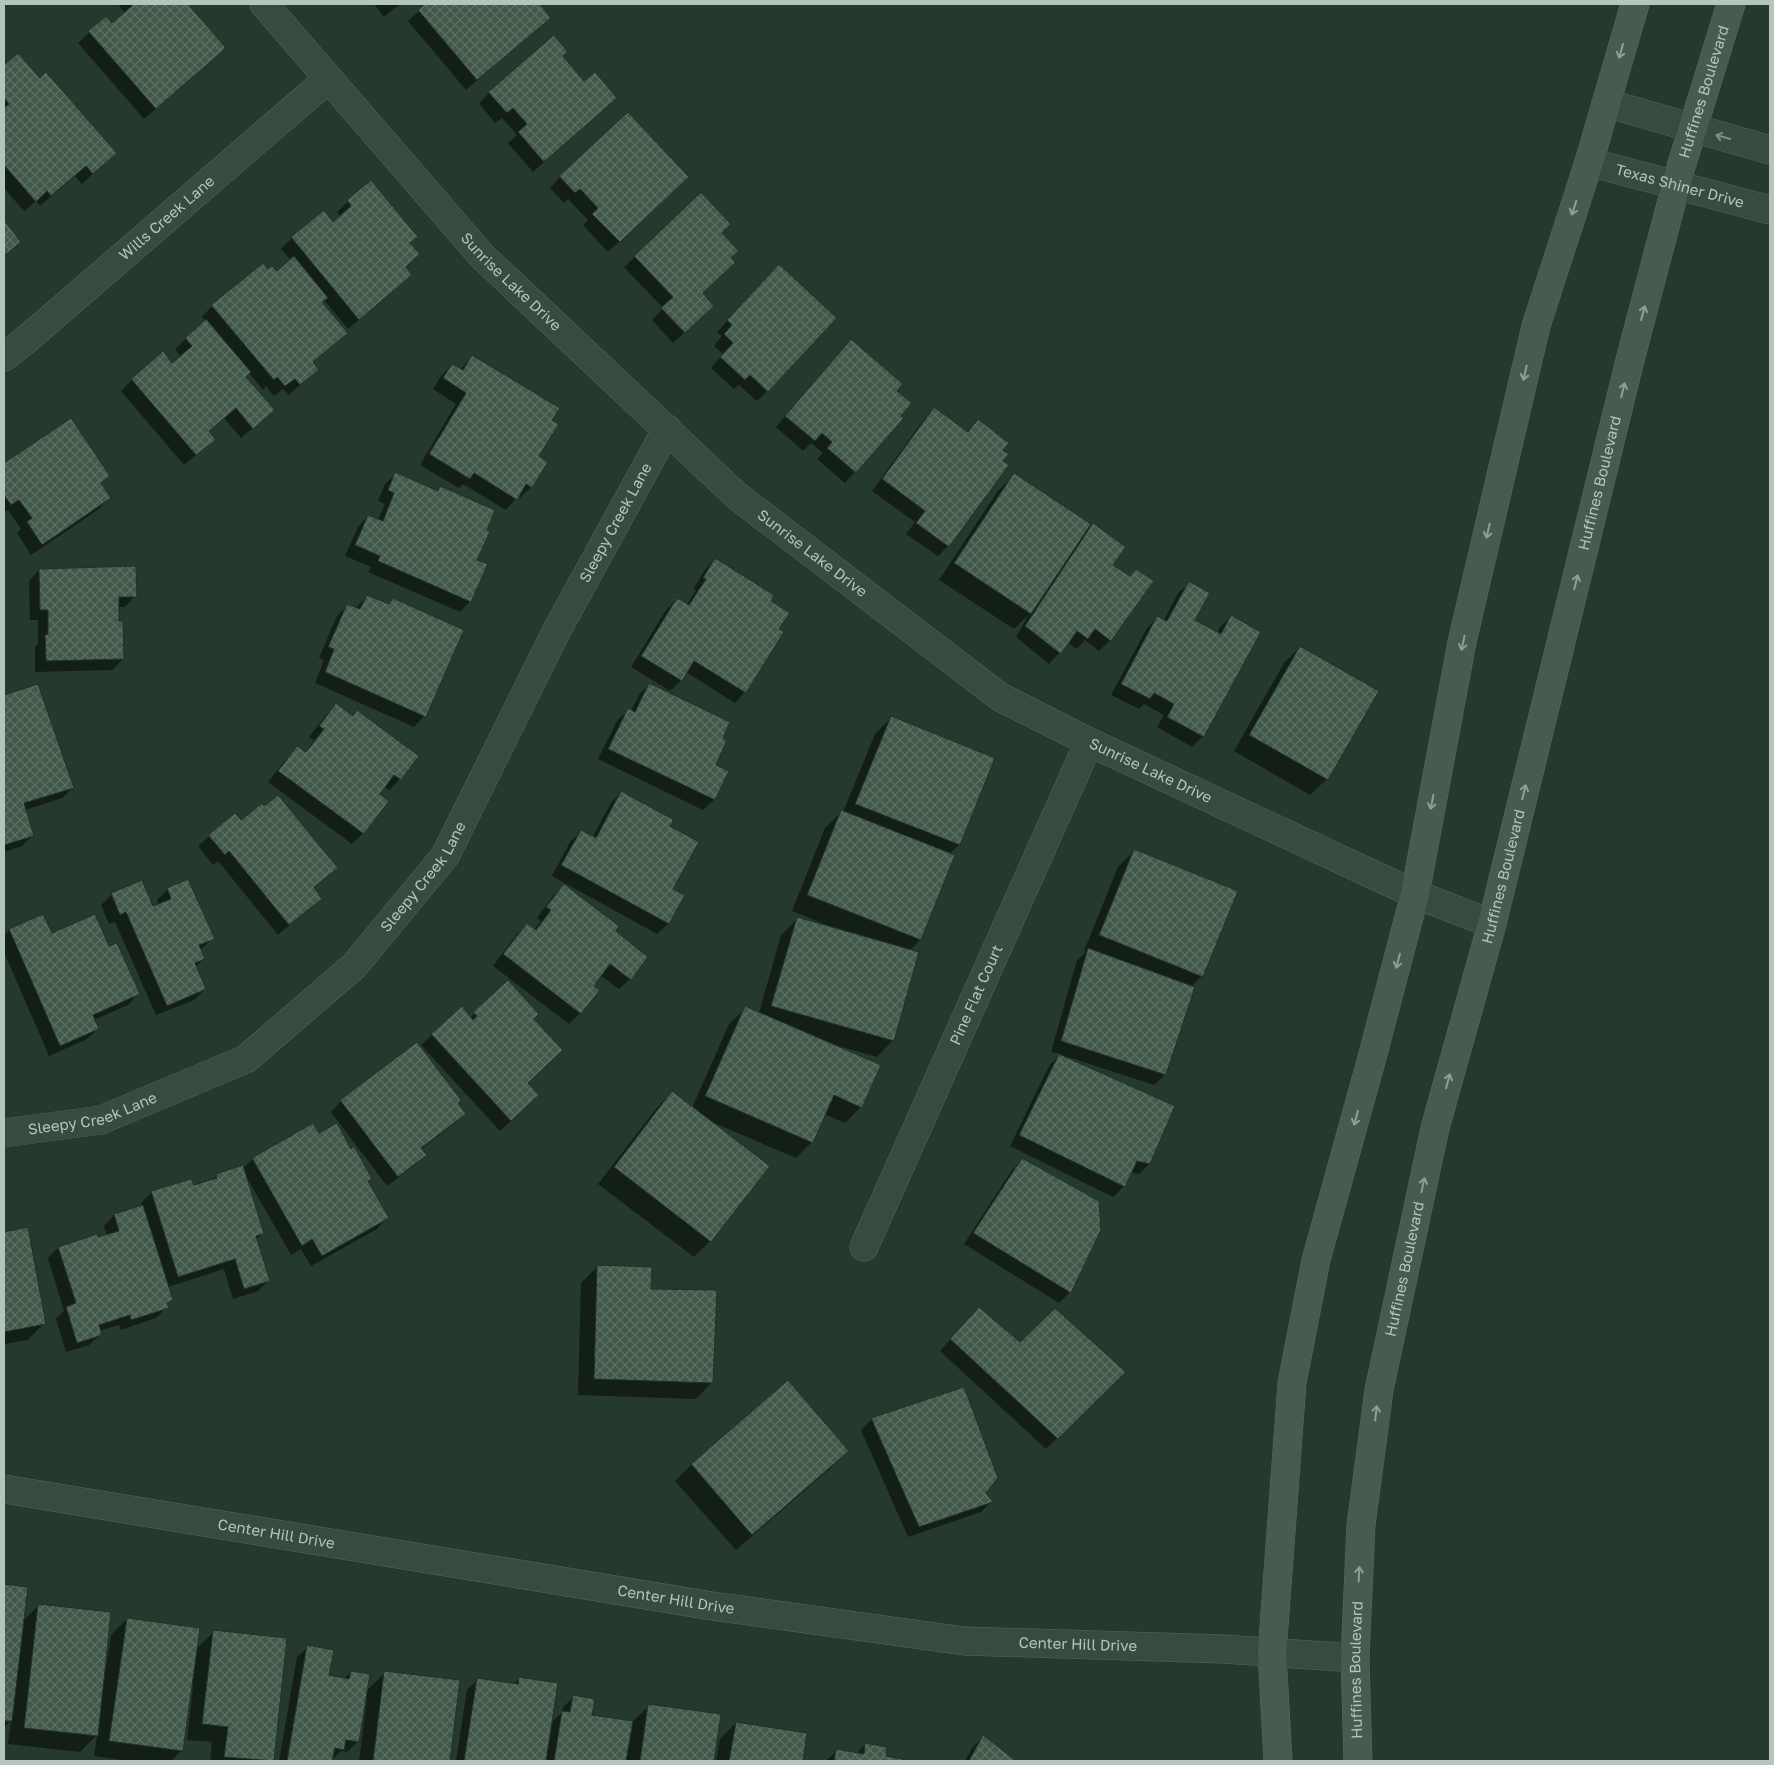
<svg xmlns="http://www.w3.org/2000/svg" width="1774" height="1765" font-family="'Golos Text',sans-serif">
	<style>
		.shadow { fill: #0007 }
		.building { fill: url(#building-cross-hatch); stroke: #203126 }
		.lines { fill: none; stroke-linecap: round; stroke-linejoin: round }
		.minor-casing { stroke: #57685d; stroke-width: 29 }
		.tertiary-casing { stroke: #57685d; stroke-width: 29 }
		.secondary-casing { stroke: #57685d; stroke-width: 29 }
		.minor { stroke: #394a3f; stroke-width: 28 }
		.tertiary { stroke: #394a3f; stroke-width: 28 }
		.secondary { stroke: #475c50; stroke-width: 28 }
		.oneway { stroke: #8ea096 }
		.oneway2 { stroke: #7d8e83 }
		.labels { text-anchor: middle; stroke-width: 4; stroke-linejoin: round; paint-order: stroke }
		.street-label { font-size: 15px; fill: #b4c5bb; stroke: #1e2f24 }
	</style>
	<defs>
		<pattern id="building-cross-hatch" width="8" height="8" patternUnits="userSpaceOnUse" patternTransform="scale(1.25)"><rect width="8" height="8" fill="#42594a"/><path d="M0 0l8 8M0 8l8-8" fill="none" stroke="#5b6f62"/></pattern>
	</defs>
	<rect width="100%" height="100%" fill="#25392c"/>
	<path class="shadow" d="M 118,4 L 186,4 L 224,48 L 144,119 L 78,43 L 105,18 L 111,25 L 125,13 Z
		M 374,4 L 400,4 L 384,17 Z
		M 427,4 L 538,4 L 549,18 L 466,90 L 408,21 Z
		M 18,55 L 40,80 L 116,153 L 82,184 L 75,176 L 40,206 L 36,201 L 24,211 L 4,188 L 4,67 Z
		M 562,57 L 584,82 L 616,98 L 533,172 L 508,143 L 517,135 L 502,118 L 495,123 L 479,103 L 489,93 Z
		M 560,177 L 677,187 L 608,252 L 583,225 L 588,220 L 568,199 L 564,203 L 550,188 Z
		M 370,182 L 409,244 L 405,267 L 411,274 L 348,329 L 324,300 L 321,303 L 347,333 L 312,363 L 317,369 L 289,395 L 283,389 L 274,396 L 266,386 L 263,390 L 249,373 L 245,377 L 262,420 L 241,438 L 224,418 L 208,432 L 214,440 L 184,465 L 121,391 L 132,380 L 172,364 L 181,357 L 175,349 L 205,321 L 202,317 L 212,306 L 268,271 L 277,272 L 291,260 L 281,249 L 292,238 L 324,212 L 333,224 L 341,217 L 337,212 Z
		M 4,222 L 20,242 L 4,257 Z
		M 720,233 L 730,258 L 702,294 L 702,316 L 673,343 L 652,320 L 663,308 L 624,267 L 635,257 Z
		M 769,277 L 767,391 L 757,401 L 739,385 L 734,389 L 711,368 L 723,354 L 714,346 L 722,336 L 717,332 Z
		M 841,352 L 895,391 L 899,416 L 902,418 L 845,483 L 817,459 L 823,453 L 811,443 L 803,451 L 776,427 Z
		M 472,356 L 550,421 L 538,457 L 531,487 L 520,498 L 518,496 L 506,510 L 463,484 L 459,488 L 420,465 L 456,404 L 433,389 L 441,376 L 452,365 L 460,370 Z
		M 934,409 L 966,432 L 978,421 L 1002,451 L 948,546 L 938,556 L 906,534 L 915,522 L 872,491 L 924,419 Z
		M 71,419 L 109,476 L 100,485 L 109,498 L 99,509 L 31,555 L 17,533 L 21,529 L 8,510 L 4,512 L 4,465 Z
		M 396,474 L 437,492 L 441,488 L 475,560 L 470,601 L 460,612 L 368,572 L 371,567 L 345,556 L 358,527 L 368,516 L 378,520 L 385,504 L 378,501 L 385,484 Z
		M 1014,475 L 1086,531 L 1093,524 L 1111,565 L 1129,577 L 1152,581 L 1110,640 L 1099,651 L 1085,640 L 1077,649 L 1068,643 L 1049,664 L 1016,637 L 1029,614 L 1014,629 L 939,580 L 998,491 Z
		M 715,559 L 769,601 L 777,629 L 745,692 L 735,703 L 686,672 L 681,680 L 670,691 L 631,667 L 666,610 L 677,599 L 687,605 L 696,590 L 693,589 L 705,570 Z
		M 39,570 L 135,596 L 125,607 L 118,607 L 123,659 L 112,670 L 35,672 L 35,647 L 38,644 L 38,620 L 30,620 L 29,581 Z
		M 1189,583 L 1193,621 L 1217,634 L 1220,627 L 1231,617 L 1203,736 L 1192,747 L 1157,727 L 1164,715 L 1144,704 L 1139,709 L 1111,695 L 1147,628 L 1158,617 L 1164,620 L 1178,593 Z
		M 367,596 L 388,605 L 393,600 L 424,716 L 414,727 L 315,683 L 324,660 L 319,658 L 337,616 L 348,605 L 355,609 Z
		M 1300,647 L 1327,779 L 1310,795 L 1234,751 L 1284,663 Z
		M 649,684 L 721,738 L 714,765 L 727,771 L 714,800 L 703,810 L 598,759 L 617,721 L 628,710 L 631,711 L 639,695 Z
		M 37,686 L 73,788 L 62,798 L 25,810 L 33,835 L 22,846 L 4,852 L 4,696 Z
		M 336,705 L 352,717 L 357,712 L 400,779 L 389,790 L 384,786 L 378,795 L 363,833 L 352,844 L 268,782 L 287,758 L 297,748 L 305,753 L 314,740 L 309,737 L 325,716 Z
		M 891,718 L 993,758 L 959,845 L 949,854 L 920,940 L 909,951 L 893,1040 L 877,1057 L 835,1045 L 861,1107 L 845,1123 L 824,1114 L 812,1142 L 796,1158 L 712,1122 L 710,1241 L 694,1257 L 598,1184 L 656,1109 L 672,1092 L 692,1108 L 729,1024 L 746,1008 L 759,1013 L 781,935 L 797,919 L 828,928 L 829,926 L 792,911 L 825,828 L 841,812 L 843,812 L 875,734 Z
		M 621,792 L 669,827 L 672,889 L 683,896 L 668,924 L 657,934 L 552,876 L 570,842 L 581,832 L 592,838 L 611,803 Z
		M 235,814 L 241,822 L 336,868 L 313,888 L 320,898 L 278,935 L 218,861 L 213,865 L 198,846 Z
		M 1134,851 L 1202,976 L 1191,987 L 1194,987 L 1165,1075 L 1154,1085 L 1068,1057 L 1067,1059 L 1149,1164 L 1139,1174 L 1130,1172 L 1124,1186 L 1113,1197 L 1010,1146 L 1049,1066 L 1060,1054 L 1051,1052 L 1077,960 L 1086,952 L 1084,951 L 1118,867 Z
		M 141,882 L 153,908 L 159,905 L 157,900 L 168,889 L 213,938 L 200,950 L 204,959 L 195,967 L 205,989 L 194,1000 L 156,1015 L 115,922 L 109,924 L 101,905 L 112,894 Z
		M 564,886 L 614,932 L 630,979 L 619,989 L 600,975 L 592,986 L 598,990 L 580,1013 L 569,1024 L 493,966 L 516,935 L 527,924 L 534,930 L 541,921 L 537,918 L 553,896 Z
		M 42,916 L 51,934 L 109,948 L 138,994 L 128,1005 L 94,1020 L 98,1029 L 87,1039 L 49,1056 L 4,952 L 4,936 L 9,930 Z
		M 508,982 L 532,1019 L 527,1084 L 527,1106 L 500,1131 L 421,1045 L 461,1008 L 470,1018 Z
		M 341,1101 L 457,1103 L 464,1114 L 454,1124 L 421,1149 L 425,1155 L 414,1166 L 387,1186 L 331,1112 Z
		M 319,1135 L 367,1182 L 387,1218 L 377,1229 L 311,1266 L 301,1249 L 291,1255 L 246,1176 L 263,1233 L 256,1240 L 269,1280 L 258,1291 L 233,1299 L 224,1269 L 168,1287 L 172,1300 L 166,1305 L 167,1307 L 156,1318 L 121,1330 L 119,1325 L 99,1331 L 100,1335 L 89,1345 L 66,1352 L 56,1319 L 64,1311 L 48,1258 L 58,1248 L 107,1236 L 104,1226 L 114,1215 L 142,1207 L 141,1203 L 152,1192 L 193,1187 L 210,1182 L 217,1175 L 242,1169 L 253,1159 Z
		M 1023,1159 L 1070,1292 L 1059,1303 L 964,1244 L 1012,1170 Z
		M 27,1229 L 44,1323 L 28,1340 L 4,1344 L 4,1233 Z
		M 598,1266 L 650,1290 L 712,1382 L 696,1399 L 578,1395 L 581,1283 Z
		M 968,1320 L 1021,1344 L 1124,1372 L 1046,1449 L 940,1351 Z
		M 788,1381 L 848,1451 L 832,1467 L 736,1550 L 675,1481 L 691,1465 Z
		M 872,1419 L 984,1493 L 991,1502 L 981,1512 L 908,1537 L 861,1430 Z
		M 4,1586 L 26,1588 L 22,1622 L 38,1606 L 102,1682 L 104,1682 L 111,1635 L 127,1619 L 196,1649 L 214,1632 L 286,1639 L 272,1761 L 210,1761 L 212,1742 L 187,1740 L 193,1686 L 191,1686 L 182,1750 L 171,1761 L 128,1761 L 94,1756 L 97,1735 L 80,1752 L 8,1744 L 11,1720 L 4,1728 Z
		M 308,1647 L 328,1676 L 344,1679 L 351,1672 L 366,1691 L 385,1673 L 459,1681 L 449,1761 L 359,1761 L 367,1698 L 365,1698 L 358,1741 L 347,1752 L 341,1751 L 331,1761 L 279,1761 L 297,1657 Z
		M 520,1678 L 550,1724 L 562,1712 L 563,1707 L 574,1697 L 590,1716 L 632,1722 L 649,1706 L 719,1715 L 713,1761 L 456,1761 L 467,1690 L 478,1679 L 514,1684 Z
		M 736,1723 L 806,1734 L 802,1761 L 716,1761 L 720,1739 Z
		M 983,1737 L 1015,1761 L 1016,1761 L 965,1761 L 972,1748 Z
		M 866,1744 L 884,1757 L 909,1761 L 826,1761 L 837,1751 L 856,1754 Z"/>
	<path class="building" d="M 134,4 L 188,4 L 226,48 L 156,109 L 88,31 L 106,16 L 112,23 Z
		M 425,4 L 540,4 L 551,18 L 477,80 L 418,10 Z
		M 554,35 L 568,52 L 563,56 L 584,81 L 595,72 L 617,98 L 544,162 L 518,132 L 527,124 L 513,108 L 507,113 L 488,92 Z
		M 18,53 L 40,78 L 46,72 L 117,153 L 93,174 L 86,166 L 51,196 L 47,191 L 36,202 L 4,165 L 4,108 L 9,104 L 4,98 L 4,65 Z
		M 628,112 L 689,177 L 620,242 L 592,214 L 598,208 L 580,189 L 575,193 L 559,176 Z
		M 371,180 L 418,237 L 410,243 L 420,254 L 406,267 L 412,275 L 359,320 L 291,237 L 324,210 L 333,222 L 351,206 L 347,200 Z
		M 701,192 L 731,224 L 722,233 L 739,251 L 731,258 L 736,262 L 703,293 L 714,306 L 685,333 L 661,308 L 673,297 L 634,256 Z
		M 4,220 L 21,242 L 4,256 Z
		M 294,256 L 328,298 L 322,302 L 348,333 L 313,362 L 319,370 L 300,385 L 295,379 L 285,386 L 277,377 L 274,380 L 211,305 L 263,263 L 268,269 L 272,266 L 277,271 Z
		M 779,264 L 837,318 L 768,392 L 750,375 L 745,380 L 720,357 L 733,343 L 724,334 L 732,325 L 727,320 Z
		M 206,319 L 251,372 L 246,377 L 275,410 L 253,429 L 236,408 L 209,431 L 216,440 L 196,455 L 131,379 L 163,351 L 172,363 L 192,346 L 185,338 Z
		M 851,339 L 903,384 L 897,391 L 912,403 L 901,416 L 904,418 L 856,473 L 827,448 L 832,442 L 822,433 L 815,441 L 785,416 Z
		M 472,355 L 560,408 L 552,420 L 559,424 L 539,456 L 548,462 L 532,488 L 526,484 L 517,500 L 474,473 L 470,479 L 429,454 L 466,393 L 443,378 L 452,364 L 463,370 Z
		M 934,407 L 968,432 L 978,419 L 1009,443 L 1003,450 L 1009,454 L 1003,461 L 1009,465 L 949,547 L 916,523 L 925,511 L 882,479 Z
		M 71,418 L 110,476 L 101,483 L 111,498 L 42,545 L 27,522 L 32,518 L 19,500 L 11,505 L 4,495 L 4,463 Z
		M 395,472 L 438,491 L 440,486 L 495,510 L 487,530 L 490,532 L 477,560 L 488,564 L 471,602 L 378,561 L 380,556 L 355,545 L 368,515 L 383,521 L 394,493 L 388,490 Z
		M 1014,473 L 1091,524 L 1031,614 L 954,563 Z
		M 1093,523 L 1126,547 L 1113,565 L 1130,576 L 1136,569 L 1154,581 L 1111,641 L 1095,629 L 1088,639 L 1077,631 L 1061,654 L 1025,626 Z
		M 715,558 L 774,595 L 771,601 L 790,613 L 779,629 L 784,632 L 746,693 L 694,661 L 682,681 L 641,656 L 677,598 L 689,605 L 706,579 L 703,578 Z
		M 136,566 L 137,597 L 119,597 L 119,621 L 123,621 L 124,659 L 46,661 L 45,635 L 48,634 L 48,610 L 40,610 L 39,569 Z
		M 1189,581 L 1210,593 L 1195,620 L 1221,634 L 1231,615 L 1261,632 L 1204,737 L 1167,717 L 1174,704 L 1154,693 L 1150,699 L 1121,684 L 1157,616 L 1167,621 Z
		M 367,595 L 389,604 L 393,598 L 464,630 L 426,717 L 325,672 L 334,649 L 328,647 L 347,604 L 360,609 Z
		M 1300,646 L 1379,691 L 1328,780 L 1249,735 Z
		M 649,683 L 730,722 L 723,738 L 727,740 L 716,765 L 729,771 L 715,800 L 608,749 L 628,708 L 635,712 Z
		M 38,684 L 74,788 L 24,803 L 34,836 L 4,845 L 4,695 Z
		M 336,703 L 353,716 L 357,710 L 419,756 L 401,780 L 394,775 L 380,794 L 389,801 L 364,834 L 278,771 L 297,746 L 306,752 L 324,729 L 319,726 Z
		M 891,716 L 995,758 L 960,845 L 855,804 Z
		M 621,791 L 674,820 L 670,826 L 699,842 L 673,889 L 685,895 L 669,924 L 561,865 L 581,830 L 596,838 Z
		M 278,795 L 338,868 L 314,887 L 322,899 L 289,925 L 229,851 L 225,855 L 208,835 L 235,813 L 241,820 L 262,803 L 264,806 Z
		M 841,810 L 955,855 L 921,940 L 807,895 Z
		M 1134,849 L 1238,891 L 1203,977 L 1099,935 Z
		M 188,879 L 215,939 L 199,945 L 205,959 L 195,963 L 206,989 L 167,1006 L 126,912 L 120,915 L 111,893 L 142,880 L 153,906 L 171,899 L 167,888 Z
		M 564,884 L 619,926 L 616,931 L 648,957 L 631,980 L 610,964 L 594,986 L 600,990 L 581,1014 L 503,954 L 527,923 L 536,930 L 551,910 L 546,907 Z
		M 43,914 L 52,933 L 95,914 L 109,946 L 117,943 L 140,994 L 93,1015 L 99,1029 L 60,1046 L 9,929 Z
		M 797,917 L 919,952 L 894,1041 L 771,1006 Z
		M 1088,948 L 1195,987 L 1166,1075 L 1061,1041 Z
		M 508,980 L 539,1014 L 534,1019 L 563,1050 L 528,1083 L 539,1095 L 511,1121 L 431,1034 L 462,1006 L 473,1020 L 477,1016 L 473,1012 Z
		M 745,1006 L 881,1065 L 862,1108 L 834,1095 L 813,1143 L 705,1096 Z
		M 417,1042 L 461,1100 L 458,1103 L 466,1114 L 421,1148 L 427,1155 L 398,1177 L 340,1100 Z
		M 1059,1054 L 1175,1106 L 1150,1164 L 1137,1161 L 1125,1187 L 1019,1135 Z
		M 672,1091 L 770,1166 L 711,1242 L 614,1167 Z
		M 313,1123 L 319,1133 L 337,1123 L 351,1149 L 354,1146 L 372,1179 L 368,1181 L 389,1218 L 322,1256 L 312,1239 L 302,1246 L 252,1158 Z
		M 1022,1158 L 1099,1201 L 1101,1230 L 1071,1293 L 973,1233 Z
		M 243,1165 L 264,1234 L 256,1236 L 270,1281 L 244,1289 L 235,1259 L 178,1277 L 151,1191 L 191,1179 L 194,1185 L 217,1178 L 216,1174 Z
		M 143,1205 L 173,1300 L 167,1303 L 169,1308 L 131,1320 L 130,1315 L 99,1325 L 102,1335 L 77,1343 L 66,1307 L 76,1303 L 58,1247 L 97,1234 L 98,1237 L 119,1231 L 114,1214 Z
		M 28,1227 L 46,1324 L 4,1332 L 4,1232 Z
		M 597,1265 L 652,1267 L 651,1289 L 717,1290 L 713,1383 L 594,1379 Z
		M 979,1307 L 1020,1342 L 1055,1308 L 1126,1372 L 1058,1439 L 950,1339 Z
		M 788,1380 L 849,1451 L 752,1535 L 691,1464 Z
		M 964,1387 L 998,1478 L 986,1493 L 993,1502 L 919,1527 L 871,1418 Z
		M 4,1584 L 28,1587 L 12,1721 L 4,1721 Z
		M 38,1604 L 111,1612 L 98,1736 L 24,1728 Z
		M 127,1618 L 200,1628 L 183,1751 L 109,1741 Z
		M 213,1630 L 287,1638 L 274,1761 L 224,1757 L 228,1727 L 202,1724 Z
		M 307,1645 L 334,1650 L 329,1675 L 349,1679 L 351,1671 L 370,1674 L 359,1742 L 346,1740 L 344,1750 L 335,1748 L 332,1761 L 287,1761 Z
		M 384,1671 L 460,1680 L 450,1761 L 373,1761 Z
		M 519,1677 L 558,1683 L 546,1761 L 464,1761 L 477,1678 L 518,1684 Z
		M 573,1695 L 595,1699 L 592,1715 L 633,1721 L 626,1761 L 554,1761 L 562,1711 L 570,1712 Z
		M 648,1704 L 721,1714 L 714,1761 L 640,1761 Z
		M 736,1722 L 807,1733 L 803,1761 L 729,1761 Z
		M 983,1735 L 1015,1760 L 1019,1761 L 969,1761 Z
		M 865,1743 L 887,1747 L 886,1756 L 912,1761 L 834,1761 L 836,1749 L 864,1754 Z"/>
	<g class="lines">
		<defs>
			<g id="minor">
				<path id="s1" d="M 264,4 L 482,256 L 737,496 L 1000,697 L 1089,742 L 1376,876 L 1415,894 L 1492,924"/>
				<path d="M 1606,103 L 1770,150"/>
				<path id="s2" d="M 1589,162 L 1770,210"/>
				<path id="s3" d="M 4,357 L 27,339 L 328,79"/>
				<path id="s4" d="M 4,1133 L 101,1120 L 246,1059 L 354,966 L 445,856 L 557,630 L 667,429"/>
				<path id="s5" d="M 864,1247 L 1089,742"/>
			</g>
			<g id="tertiary">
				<path id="s6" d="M 4,1489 L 712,1606 L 964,1641 L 1223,1649 L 1355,1658"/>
			</g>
			<g id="secondary">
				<path d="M 1278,1761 L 1272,1653 L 1292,1383 L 1316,1260 L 1373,1054 L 1415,894 L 1462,642 L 1536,326 L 1589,162 L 1635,4"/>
				<path id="s7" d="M 1358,1761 L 1355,1658 L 1361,1525 L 1379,1390 L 1435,1128 L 1492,924 L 1630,360 L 1680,170 L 1731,4"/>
			</g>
		</defs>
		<use href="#minor" class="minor-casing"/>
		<use href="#tertiary" class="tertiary-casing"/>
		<use href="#secondary" class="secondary-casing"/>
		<use href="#minor" class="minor"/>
		<use href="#tertiary" class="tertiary"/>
		<use href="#secondary" class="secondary"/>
	</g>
	<defs><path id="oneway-shaft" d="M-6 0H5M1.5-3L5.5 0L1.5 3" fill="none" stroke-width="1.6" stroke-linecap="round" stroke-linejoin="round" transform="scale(1.25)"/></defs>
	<g class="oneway">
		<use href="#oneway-shaft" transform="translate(1621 51) rotate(106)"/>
		<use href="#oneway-shaft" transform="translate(1574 208) rotate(108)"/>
		<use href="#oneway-shaft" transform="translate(1643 313) rotate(-75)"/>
		<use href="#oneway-shaft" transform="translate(1525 373) rotate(103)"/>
		<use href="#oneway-shaft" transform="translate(1623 390) rotate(-76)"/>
		<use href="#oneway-shaft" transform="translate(1488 531) rotate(103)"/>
		<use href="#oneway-shaft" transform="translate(1576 582) rotate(-76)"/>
		<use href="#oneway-shaft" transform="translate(1463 643) rotate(102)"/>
		<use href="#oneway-shaft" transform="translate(1524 792) rotate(-76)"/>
		<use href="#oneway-shaft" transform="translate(1432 802) rotate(101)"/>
		<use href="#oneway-shaft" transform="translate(1398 961) rotate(105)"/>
		<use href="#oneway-shaft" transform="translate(1448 1081) rotate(-75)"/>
		<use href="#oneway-shaft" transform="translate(1356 1118) rotate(105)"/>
		<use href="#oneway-shaft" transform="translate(1423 1185) rotate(-78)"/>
		<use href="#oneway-shaft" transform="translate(1376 1413) rotate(-83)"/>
		<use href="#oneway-shaft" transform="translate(1359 1574) rotate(-87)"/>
	</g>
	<use class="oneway2" href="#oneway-shaft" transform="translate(1723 137) rotate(-164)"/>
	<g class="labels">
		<g class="street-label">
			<text dy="5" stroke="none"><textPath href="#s7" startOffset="1711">Huffines Boulevard</textPath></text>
			<text dy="5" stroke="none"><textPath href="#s2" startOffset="94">Texas Shiner Drive</textPath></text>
			<text dy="5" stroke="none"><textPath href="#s3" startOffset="214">Wills Creek Lane</textPath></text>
			<text dy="5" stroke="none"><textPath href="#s1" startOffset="372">Sunrise Lake Drive</textPath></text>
			<text dy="5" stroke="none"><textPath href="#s7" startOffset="1306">Huffines Boulevard</textPath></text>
			<text dy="5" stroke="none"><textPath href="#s4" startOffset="915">Sleepy Creek Lane</textPath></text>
			<text dy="5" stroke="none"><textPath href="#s1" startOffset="778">Sunrise Lake Drive</textPath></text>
			<text dy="5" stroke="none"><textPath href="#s1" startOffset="1182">Sunrise Lake Drive</textPath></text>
			<text dy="5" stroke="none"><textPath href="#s4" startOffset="511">Sleepy Creek Lane</textPath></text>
			<text dy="5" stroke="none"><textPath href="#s7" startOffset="901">Huffines Boulevard</textPath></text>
			<text dy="5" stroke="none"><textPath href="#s5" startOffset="276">Pine Flat Court</textPath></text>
			<text dy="5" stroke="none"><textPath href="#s4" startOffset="91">Sleepy Creek Lane</textPath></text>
			<text dy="5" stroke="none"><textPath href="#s7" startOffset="496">Huffines Boulevard</textPath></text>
			<text dy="5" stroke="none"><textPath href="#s6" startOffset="276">Center Hill Drive</textPath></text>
			<text dy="5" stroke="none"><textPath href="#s6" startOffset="681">Center Hill Drive</textPath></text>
			<text dy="5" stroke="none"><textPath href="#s6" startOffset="1086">Center Hill Drive</textPath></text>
			<text dy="5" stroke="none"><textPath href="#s7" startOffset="91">Huffines Boulevard</textPath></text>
		</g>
	</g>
	<rect width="1774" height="1765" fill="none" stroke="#b4c5bb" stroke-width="10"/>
</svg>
